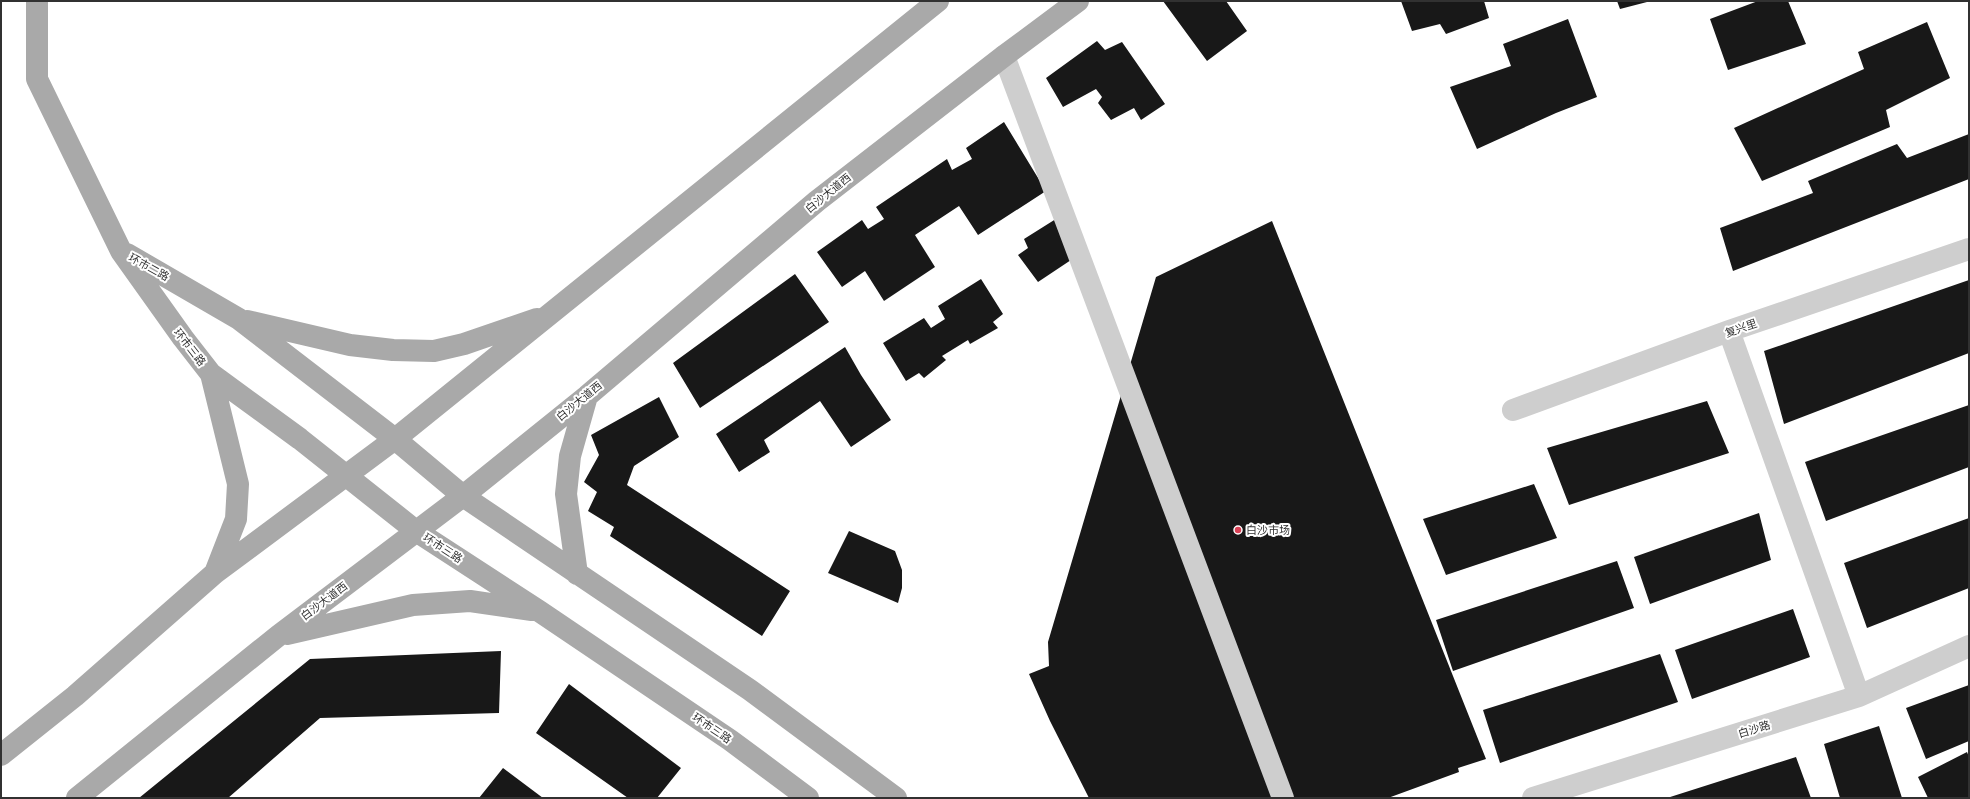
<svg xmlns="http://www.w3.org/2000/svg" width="1970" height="799" font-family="Roboto,'Noto Sans SC',sans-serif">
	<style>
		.building { fill: #181818 }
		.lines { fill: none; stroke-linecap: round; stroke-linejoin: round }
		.minor { stroke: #cecece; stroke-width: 22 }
		.major { stroke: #a9a9a9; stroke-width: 22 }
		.poi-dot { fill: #da4156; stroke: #fff; stroke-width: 1.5 }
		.labels { text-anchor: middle; stroke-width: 4; stroke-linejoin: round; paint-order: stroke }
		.street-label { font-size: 11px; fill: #313131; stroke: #fff }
		.poi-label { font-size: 11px; fill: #313131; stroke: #fff; text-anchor: start }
	</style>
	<rect width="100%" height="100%" fill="#fff"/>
	<path class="building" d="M 1163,1 L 1226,1 L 1247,31 L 1207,61 Z
		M 1401,1 L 1484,1 L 1489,18 L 1446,34 L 1440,24 L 1412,31 Z
		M 1617,1 L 1647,1 L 1647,2 L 1620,9 Z
		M 1758,1 L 1788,1 L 1806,44 L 1728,70 L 1710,19 Z
		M 1568,19 L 1597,97 L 1556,113 L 1477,149 L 1450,87 L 1511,66 L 1503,44 Z
		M 1927,22 L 1950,78 L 1886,110 L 1890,127 L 1762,181 L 1734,128 L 1864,69 L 1858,52 Z
		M 1097,41 L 1105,50 L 1122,42 L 1165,104 L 1141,120 L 1134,108 L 1111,120 L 1098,103 L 1102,97 L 1096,89 L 1063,107 L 1046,78 Z
		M 1004,122 L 1046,191 L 978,235 L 959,206 L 915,235 L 935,267 L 884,301 L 865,271 L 842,287 L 817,252 L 862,220 L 868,229 L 884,219 L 876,207 L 947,159 L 952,170 L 972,159 L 966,148 Z
		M 1969,134 L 1969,179 L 1733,271 L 1720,228 L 1813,193 L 1808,181 L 1897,144 L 1907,158 Z
		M 1059,217 L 1083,252 L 1038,282 L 1018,255 L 1028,248 L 1024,239 Z
		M 1272,221 L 1486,759 L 1458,768 L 1459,772 L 1388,798 L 1089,798 L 1050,721 L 1029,674 L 1049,666 L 1048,642 L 1156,277 Z
		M 795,274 L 829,322 L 700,408 L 673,363 Z
		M 981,279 L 1003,314 L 993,322 L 998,328 L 970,344 L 968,340 L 942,356 L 946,360 L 924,378 L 919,373 L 906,381 L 883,343 L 924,318 L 931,328 L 945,319 L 938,306 Z
		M 1969,280 L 1969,353 L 1784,424 L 1764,351 Z
		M 845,347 L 861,375 L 891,420 L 851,447 L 820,401 L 764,440 L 770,452 L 739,472 L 716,434 Z
		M 659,397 L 679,437 L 634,466 L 627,485 L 790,591 L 762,636 L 610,536 L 614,527 L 588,511 L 597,492 L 584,482 L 599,455 L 591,435 Z
		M 1707,401 L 1729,453 L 1569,505 L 1547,448 Z
		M 1969,405 L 1969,467 L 1826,521 L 1805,462 Z
		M 1534,484 L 1557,538 L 1446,575 L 1423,519 Z
		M 1759,513 L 1771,560 L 1650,604 L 1634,557 Z
		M 1969,518 L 1969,588 L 1867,628 L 1844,563 Z
		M 849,531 L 895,551 L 902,570 L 902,588 L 898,603 L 828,573 Z
		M 1617,561 L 1634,608 L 1453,671 L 1436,620 Z
		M 1793,609 L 1810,657 L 1692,699 L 1675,650 Z
		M 501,651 L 499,713 L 320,718 L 228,798 L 139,798 L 310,659 Z
		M 1660,654 L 1678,702 L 1500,763 L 1483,710 Z
		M 569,684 L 681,768 L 657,798 L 628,798 L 536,733 Z
		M 1969,685 L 1969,741 L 1926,759 L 1906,708 Z
		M 1879,726 L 1902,798 L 1840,798 L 1824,744 Z
		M 1967,752 L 1969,757 L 1969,798 L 1928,798 L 1918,777 Z
		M 1796,757 L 1811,798 L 1667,798 Z
		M 503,768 L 543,798 L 479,798 Z"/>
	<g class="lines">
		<path class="minor" d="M 1004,56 L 1283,798
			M 1729,331 L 1859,696
			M 1513,410 L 1729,331 L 1969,249
			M 1533,798 L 1859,696 L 1969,646"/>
		<path class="major" d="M 37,1 L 37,79 L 121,251 L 183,338 L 211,374 L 300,439 L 416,531 L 539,611 L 730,740 L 808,798
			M 127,254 L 239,319 L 395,439 L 463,496 L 750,690 L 896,798
			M 247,321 L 350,345 L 393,350 L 434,351 L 464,344 L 537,319
			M 211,374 L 238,484 L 236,519 L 215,573
			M 577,574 L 566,494 L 570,456 L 587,396
			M 287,634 L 413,605 L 470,601 L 532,610
			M 1,755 L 75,696 L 215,573 L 395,439 L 938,1
			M 77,798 L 278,636 L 463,496 L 587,396 L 817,201 L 1004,56 L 1078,1"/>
	</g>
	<circle class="poi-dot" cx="1238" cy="530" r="4"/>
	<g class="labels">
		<g class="street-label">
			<text transform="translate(828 193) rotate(-39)" y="4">白沙大道西</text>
			<text transform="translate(149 267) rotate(29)" y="4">环市二路</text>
			<text transform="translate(1741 328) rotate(-19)" y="4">复兴里</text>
			<text transform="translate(190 347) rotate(52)" y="4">环市三路</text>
			<text transform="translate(579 401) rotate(-39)" y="4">白沙大道西</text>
			<text transform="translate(443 548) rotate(33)" y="4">环市三路</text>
			<text transform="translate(324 601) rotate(-37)" y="4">白沙大道西</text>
			<text transform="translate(712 728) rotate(34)" y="4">环市三路</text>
			<text transform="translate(1754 729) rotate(-17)" y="4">白沙路</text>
		</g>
		<g class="poi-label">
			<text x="1246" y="534">白沙市场</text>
		</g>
	</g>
	<rect width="1970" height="799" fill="none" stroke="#313131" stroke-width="4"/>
</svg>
